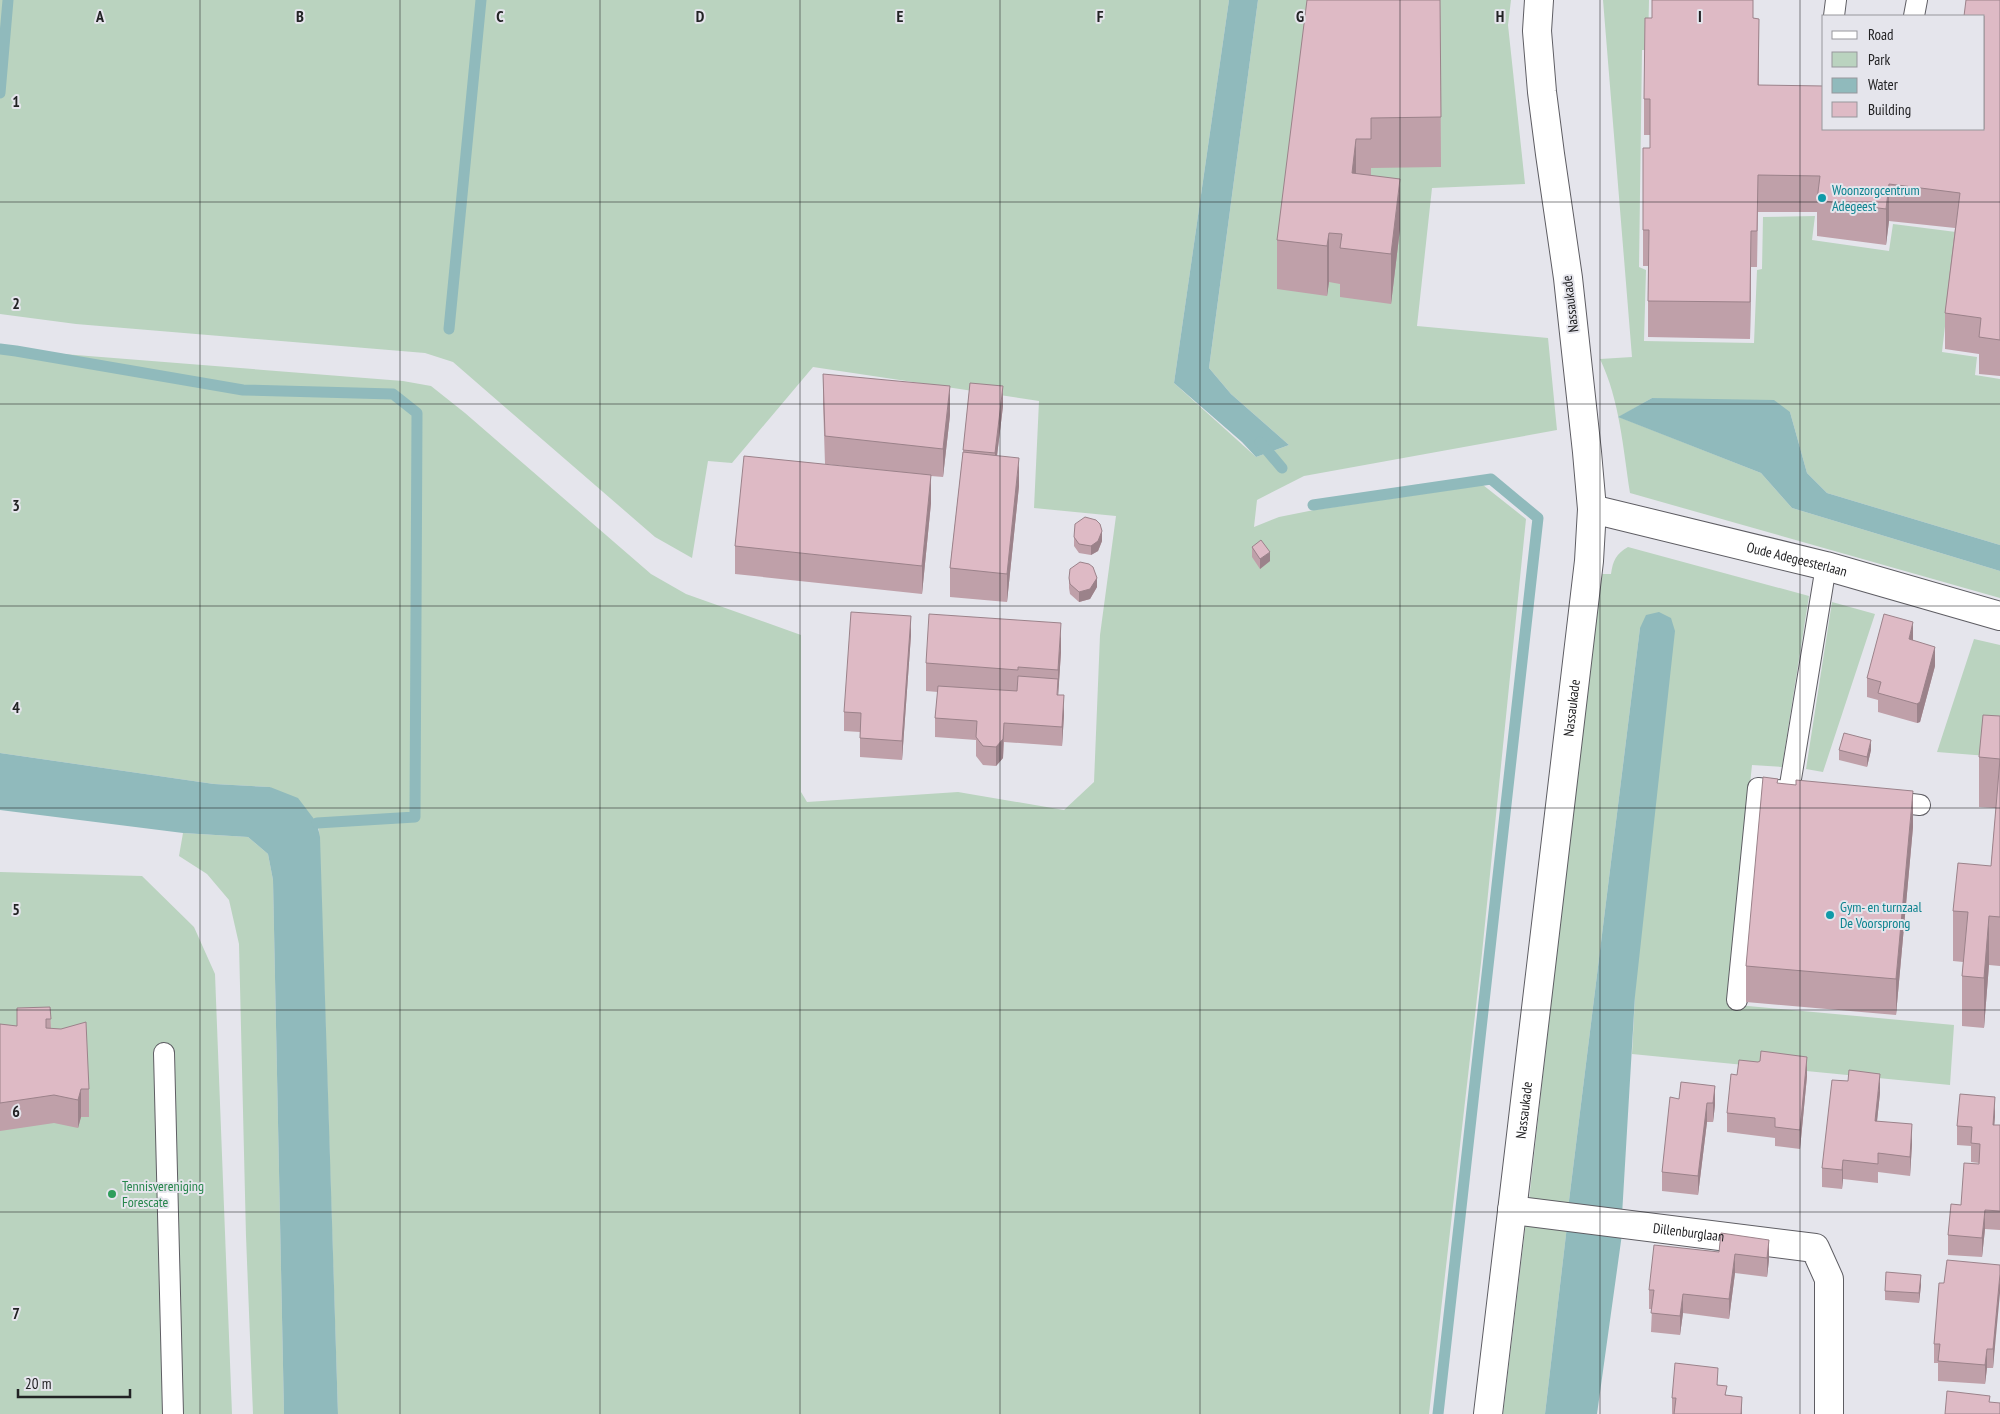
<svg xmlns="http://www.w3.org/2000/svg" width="2000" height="1414" font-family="'PT Sans Narrow',sans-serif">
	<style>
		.green { fill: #bad3bf }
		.water { fill: #90babc }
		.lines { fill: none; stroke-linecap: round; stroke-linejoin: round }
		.stream { stroke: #90babc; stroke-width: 11 }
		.lane-casing { stroke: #5e5d63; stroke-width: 22 }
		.street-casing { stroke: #5e5d63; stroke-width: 30 }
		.lane { stroke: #fff; stroke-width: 20 }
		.street { stroke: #fff; stroke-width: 28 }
		.wall { fill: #bfa0a9 }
		.shaded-wall { fill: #9b828a }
		.building { fill: #debac5; stroke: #9b828a }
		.grid { fill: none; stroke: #222224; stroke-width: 1; stroke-opacity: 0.55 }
		.culture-dot { fill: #0f9aa8; stroke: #e5e5ec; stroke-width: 2 }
		.leisure-dot { fill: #2e9e5b; stroke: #e5e5ec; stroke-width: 2 }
		.labels { text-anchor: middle; stroke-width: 4; stroke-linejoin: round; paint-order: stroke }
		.culture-label { font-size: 14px; fill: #0d838f; stroke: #e5e5ec; text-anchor: start }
		.street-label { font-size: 14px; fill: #222224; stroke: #e5e5ec }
		.leisure-label { font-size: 14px; fill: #27864d; stroke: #e5e5ec; text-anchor: start }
		.grid-label { font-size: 16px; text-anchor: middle; font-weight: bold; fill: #222224; stroke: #e5e5ec; stroke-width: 4; stroke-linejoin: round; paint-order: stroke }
	</style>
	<rect width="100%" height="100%" fill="#e5e5ec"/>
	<path class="green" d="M 0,0 L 1229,0 L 1174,383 L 1256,457 L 1289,445 L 1231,394 L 1209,368 L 1258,0 L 1511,0 L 1508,25 L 1525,184 L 1432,188 L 1417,326 L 1548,338 L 1557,430 L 1304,476 L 1257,500 L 1254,527 L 1279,517 L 1314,510 L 1483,485 L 1526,519 L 1481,963 L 1429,1414 L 338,1414 L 319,829 L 270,787 L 214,784 L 0,753 L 0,349 L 403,381 L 431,386 L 465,413 L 651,574 L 686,594 L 801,635 L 801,792 L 807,802 L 958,792 L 1064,810 L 1094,782 L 1100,635 L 1116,516 L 1034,508 L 1039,401 L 813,367 L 732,463 L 708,461 L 692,558 L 655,537 L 453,362 L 425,353 L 76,324 L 0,314 Z
		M 1603,0 L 1649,0 L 1648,50 L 1642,50 L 1639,267 L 1646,270 L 1644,341 L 1754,343 L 1757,270 L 1762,269 L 1763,217 L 1815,216 L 1812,240 L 1889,251 L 1893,224 L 1956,232 L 1942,352 L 1977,357 L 1975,375 L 2000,379 L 2000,545 L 1827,493 L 1807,473 L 1790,412 L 1652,398 L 1619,417 L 1761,473 L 1792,508 L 2000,571 L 2000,598 L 1630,493 C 1623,448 1620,401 1600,359 L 1632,357 Z
		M 1628,547 L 1809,596 L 1782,767 L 1752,765 L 1727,1004 L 1954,1025 L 1950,1085 L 1632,1054 L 1635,996 L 1640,628 L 1568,1209 L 1529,1200 L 1599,574 L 1611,574 C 1613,560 1616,554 1628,547 Z
		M 1832,602 L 1875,614 L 1823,772 L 1806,769 Z
		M 1974,639 L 2000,645 L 2000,757 L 1937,752 Z
		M 183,833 L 248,837 L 268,854 L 273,880 L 284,1414 L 253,1414 L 246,1236 L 239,944 L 229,900 L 207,874 L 179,856 Z
		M 0,872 L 142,876 L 194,927 L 215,974 L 232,1414 L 0,1414 Z
		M 1526,1221 L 1567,1226 L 1545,1414 L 1503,1414 Z"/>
	<path class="water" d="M 1229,0 L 1258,0 L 1209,368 L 1231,394 L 1289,445 L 1256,457 L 1242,442 L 1174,383 Z
		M 1652,398 L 1774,400 L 1790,412 L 1807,473 L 1827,493 L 2000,545 L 2000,571 L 1792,508 L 1761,473 L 1618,417 Z
		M 1659,612 L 1671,618 L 1675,631 L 1635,996 L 1622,1215 L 1568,1209 L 1640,628 L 1646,615 Z
		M 0,753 L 214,784 L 270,787 L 298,798 L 317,823 L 320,837 L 338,1414 L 284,1414 L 273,880 L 268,854 L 248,837 L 183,833 L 0,810 Z
		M 1567,1226 L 1622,1234 L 1597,1414 L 1545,1414 Z"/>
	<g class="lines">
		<path class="stream" d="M 0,93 L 8,0
			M 449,329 L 481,0
			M 0,349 L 16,351 L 243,390 L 393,394 L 417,413 L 415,817 L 317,823
			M 1260,442 L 1282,468
			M 1313,505 L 1491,479 L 1538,518 L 1438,1414"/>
		<defs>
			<path id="lane" d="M 1834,16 L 1836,0
				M 1914,16 L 1917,0
				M 1789,791 L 1826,566
				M 1886,801 L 1920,805
				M 1737,1000 L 1758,788 L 1788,791
				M 164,1053 L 173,1414"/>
			<g id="street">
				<path id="s1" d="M 1592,509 L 1826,566 L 2000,616"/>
				<path id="s2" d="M 1512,1210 L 1815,1248 L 1829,1279 L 1829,1414"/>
				<path id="s3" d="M 1488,1414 L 1589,561 L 1592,509 L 1587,452 L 1568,278 L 1550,154 L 1542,92 L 1537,31 L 1539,0"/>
			</g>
		</defs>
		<use href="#lane" class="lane-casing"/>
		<use href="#street" class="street-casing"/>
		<use href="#lane" class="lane"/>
		<use href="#street" class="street"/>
	</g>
	<path class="wall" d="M 1440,0 L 1441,167 L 1371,168 L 1371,175 L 1400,229 L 1391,304 L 1340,297 L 1340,284 L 1329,282 L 1327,296 L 1277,289 L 1277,240 Z
		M 1652,0 L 1753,0 L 1753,18 L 1759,19 L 1759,85 L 1824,129 L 1984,129 L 2000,0 L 2000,376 L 1979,374 L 1979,354 L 1945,349 L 1945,313 L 1955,228 L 1889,221 L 1886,245 L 1817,236 L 1817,212 L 1758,212 L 1757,267 L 1751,267 L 1750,339 L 1648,337 L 1648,266 L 1643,266 L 1643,148 L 1650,148 L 1650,135 L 1644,135 L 1644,99 L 1652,18 Z
		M 823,374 L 950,415 L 943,477 L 931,476 L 931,503 L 922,594 L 735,574 L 735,546 L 888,471 L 825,464 L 823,402 Z
		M 970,383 L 1003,406 L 997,456 L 1019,486 L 1007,602 L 950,597 L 950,568 L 963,452 Z
		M 1074,537 L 1102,541 L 1098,551 L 1091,555 L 1079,553 L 1074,546 Z
		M 1252,547 L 1270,561 L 1260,569 L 1252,557 Z
		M 1069,578 L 1097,587 L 1090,599 L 1079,602 L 1070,594 L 1069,588 Z
		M 911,635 L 902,760 L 860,757 L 860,732 L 844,731 L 844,712 Z
		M 1913,641 L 1935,666 L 1920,722 L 1917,723 L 1878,712 L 1878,700 L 1867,697 L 1867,678 Z
		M 1061,652 L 1058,695 L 1064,715 L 1062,746 L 1004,742 L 1003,758 L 996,766 L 983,765 L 976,756 L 976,740 L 935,737 L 935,718 L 938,692 L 926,691 L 926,663 Z
		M 2000,716 L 2000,966 L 1989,965 L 1984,1028 L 1962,1026 L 1962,976 L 1963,962 L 1953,961 L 1953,911 L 1991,866 L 1996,808 L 1979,807 L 1979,757 Z
		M 1839,750 L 1871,750 L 1867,767 L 1839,760 Z
		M 1778,784 L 1796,785 L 1913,827 L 1896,1015 L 1746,1002 L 1746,966 Z
		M 50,1007 L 51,1029 L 89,1089 L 89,1117 L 81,1117 L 78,1128 L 54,1123 L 0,1131 L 0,1024 L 17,1026 Z
		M 1737,1075 L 1807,1076 L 1800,1149 L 1775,1146 L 1775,1138 L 1727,1132 L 1727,1113 Z
		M 1715,1086 L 1715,1105 L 1713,1122 L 1707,1122 L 1698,1195 L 1662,1191 L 1662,1172 L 1679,1099 Z
		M 1880,1093 L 1877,1121 L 1912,1144 L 1910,1176 L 1878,1172 L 1878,1183 L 1843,1179 L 1842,1189 L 1822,1187 L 1822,1168 Z
		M 1995,1116 L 1994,1125 L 2000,1125 L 2000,1230 L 1985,1229 L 1982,1257 L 1948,1255 L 1948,1235 L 1961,1205 L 1979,1164 L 1979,1163 L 1971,1162 L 1971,1146 L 1957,1145 L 1957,1126 Z
		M 1769,1240 L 1769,1260 L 1767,1277 L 1735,1273 L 1729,1319 L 1683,1313 L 1680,1335 L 1651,1332 L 1652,1309 L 1649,1309 L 1649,1290 L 1719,1252 Z
		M 2000,1265 L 1993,1368 L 1987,1368 L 1985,1384 L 1938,1381 L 1938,1363 L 1934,1363 L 1934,1344 L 1944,1283 Z
		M 1921,1285 L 1919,1303 L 1885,1300 L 1885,1291 Z
		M 1718,1385 L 1742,1414 L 1672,1414 L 1672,1398 Z"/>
	<path class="shaded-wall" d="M 1356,139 L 1356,188 L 1352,173 Z
		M 1400,179 L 1400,229 L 1391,304 L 1391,254 Z
		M 1889,184 L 1889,221 L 1886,245 L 1886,209 Z
		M 1751,231 L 1751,267 L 1750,339 L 1750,302 Z
		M 1329,233 L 1329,282 L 1327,296 L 1327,246 Z
		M 950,386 L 950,415 L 943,477 L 943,449 Z
		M 1003,386 L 1003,406 L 995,472 L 995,453 Z
		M 1019,458 L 1019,486 L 1007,602 L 1007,574 Z
		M 931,475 L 931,503 L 922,594 L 922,566 Z
		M 1102,531 L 1102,541 L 1098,551 L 1091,555 L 1091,546 Z
		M 1270,552 L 1270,561 L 1260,569 L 1260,559 Z
		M 1097,578 L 1097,587 L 1090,599 L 1079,602 L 1079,592 Z
		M 911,616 L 911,635 L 902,760 L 902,741 Z
		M 1913,622 L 1913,641 L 1909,639 Z
		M 1061,623 L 1061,652 L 1058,698 L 1058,670 Z
		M 1935,647 L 1935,666 L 1920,722 L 1917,723 L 1917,704 Z
		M 1064,695 L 1064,715 L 1062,746 L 1062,727 Z
		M 1004,723 L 1003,758 L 996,766 L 996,747 Z
		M 1871,740 L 1871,750 L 1867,767 L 1867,757 Z
		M 1913,791 L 1913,827 L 1896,1015 L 1896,979 Z
		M 1989,916 L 1989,965 L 1984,1028 L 1984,978 Z
		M 1807,1057 L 1807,1076 L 1800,1149 L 1800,1130 Z
		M 1880,1074 L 1880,1093 L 1875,1140 L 1875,1121 Z
		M 1715,1086 L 1715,1105 L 1713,1122 L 1713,1103 Z
		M 81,1089 L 81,1117 L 78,1128 L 78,1100 Z
		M 1995,1097 L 1995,1116 L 1993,1144 L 1993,1125 Z
		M 1707,1103 L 1707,1122 L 1698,1195 L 1698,1176 Z
		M 1912,1124 L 1912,1144 L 1910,1176 L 1910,1157 Z
		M 1843,1160 L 1843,1179 L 1842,1189 L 1842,1170 Z
		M 1985,1210 L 1985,1229 L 1982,1257 L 1982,1238 Z
		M 1769,1240 L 1769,1260 L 1767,1277 L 1767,1258 Z
		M 1735,1254 L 1735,1273 L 1729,1319 L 1729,1299 Z
		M 2000,1274 L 2000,1293 L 1993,1368 L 1993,1349 Z
		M 1921,1275 L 1921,1285 L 1919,1303 L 1919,1293 Z
		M 1683,1294 L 1683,1313 L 1680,1335 L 1680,1316 Z
		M 1987,1349 L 1987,1368 L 1985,1384 L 1985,1365 Z
		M 1742,1397 L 1742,1414 L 1741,1414 Z"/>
	<path class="building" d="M 1307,0 L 1440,0 L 1441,117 L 1371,118 L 1371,139 L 1356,139 L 1352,173 L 1400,179 L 1391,254 L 1340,248 L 1342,234 L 1329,233 L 1327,246 L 1277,240 Z
		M 1652,0 L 1753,0 L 1753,18 L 1759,19 L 1758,85 L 1824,86 L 1824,129 L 1984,129 L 1984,16 L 1964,16 L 1966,0 L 2000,0 L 2000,340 L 1979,337 L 1981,318 L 1945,313 L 1960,193 L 1889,184 L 1886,209 L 1817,200 L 1820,176 L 1758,175 L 1757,231 L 1751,231 L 1750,302 L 1648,301 L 1649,230 L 1643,230 L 1643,148 L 1650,148 L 1650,99 L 1644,99 L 1645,18 L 1652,18 Z
		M 823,374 L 950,386 L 943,449 L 825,436 Z
		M 970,383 L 1003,386 L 995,453 L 963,450 Z
		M 963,452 L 1019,458 L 1007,574 L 950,568 Z
		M 744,456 L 931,475 L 922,566 L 735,546 Z
		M 1085,517 L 1096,520 L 1100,524 L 1102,531 L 1098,541 L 1091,546 L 1079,544 L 1074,537 L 1075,524 Z
		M 1261,540 L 1270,552 L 1260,559 L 1252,547 Z
		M 1080,562 L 1089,564 L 1093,567 L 1097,578 L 1090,589 L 1079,592 L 1070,584 L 1069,578 L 1070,569 Z
		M 851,612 L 911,616 L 902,741 L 860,738 L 861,713 L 844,712 Z
		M 929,614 L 1061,623 L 1058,670 L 1018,667 L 1018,670 L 926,663 Z
		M 1884,614 L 1913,622 L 1909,639 L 1935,647 L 1920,702 L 1917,704 L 1878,693 L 1881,682 L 1867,678 Z
		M 1018,676 L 1058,679 L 1057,695 L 1064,695 L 1062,727 L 1004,723 L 1003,739 L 996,747 L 983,746 L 976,737 L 977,721 L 935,718 L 938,686 L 1017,691 Z
		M 1983,715 L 2000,716 L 2000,917 L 1989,916 L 1984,978 L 1962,976 L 1968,912 L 1953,911 L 1958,863 L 1991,866 L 2000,759 L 1979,757 Z
		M 1844,733 L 1871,740 L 1867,757 L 1839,750 Z
		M 1763,777 L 1778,779 L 1777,783 L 1796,785 L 1796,780 L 1913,791 L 1896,979 L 1746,966 Z
		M 50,1007 L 51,1019 L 46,1019 L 46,1028 L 61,1029 L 86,1022 L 89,1089 L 81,1089 L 78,1100 L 54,1095 L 0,1103 L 0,1024 L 17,1026 L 17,1008 Z
		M 1761,1051 L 1807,1057 L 1800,1130 L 1775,1127 L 1775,1118 L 1727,1113 L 1731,1074 L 1737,1075 L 1739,1060 L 1758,1062 L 1760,1061 Z
		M 1849,1070 L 1880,1074 L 1875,1121 L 1912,1124 L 1910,1157 L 1878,1153 L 1878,1164 L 1843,1160 L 1842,1170 L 1822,1168 L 1832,1080 L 1848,1081 Z
		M 1681,1082 L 1715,1086 L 1713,1103 L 1707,1103 L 1698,1176 L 1662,1172 L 1670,1097 L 1679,1099 Z
		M 1960,1094 L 1995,1097 L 1993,1125 L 2000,1125 L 2000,1211 L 1985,1210 L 1982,1238 L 1948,1235 L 1951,1204 L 1961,1205 L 1964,1163 L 1979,1164 L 1980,1144 L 1971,1143 L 1972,1127 L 1957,1126 Z
		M 1721,1233 L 1769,1240 L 1767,1258 L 1735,1254 L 1729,1299 L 1683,1294 L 1680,1316 L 1651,1313 L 1654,1290 L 1649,1290 L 1654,1245 L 1719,1252 Z
		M 1947,1260 L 2000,1265 L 2000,1274 L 1993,1349 L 1987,1349 L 1985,1365 L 1938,1361 L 1940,1344 L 1934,1344 L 1939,1283 L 1944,1283 Z
		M 1886,1272 L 1921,1275 L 1919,1293 L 1885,1291 Z
		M 1675,1363 L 1718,1368 L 1717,1385 L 1727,1386 L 1725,1395 L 1742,1397 L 1741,1414 L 1674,1414 L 1676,1398 L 1672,1398 Z
		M 1947,1391 L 1990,1396 L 1989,1402 L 2000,1403 L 2000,1414 L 1945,1414 Z"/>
	<path class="grid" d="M 200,0 L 200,1414M 400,0 L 400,1414M 600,0 L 600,1414M 800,0 L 800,1414M 1000,0 L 1000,1414M 1200,0 L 1200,1414M 1400,0 L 1400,1414M 1600,0 L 1600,1414M 1800,0 L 1800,1414M 0,202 L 2000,202M 0,404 L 2000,404M 0,606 L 2000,606M 0,808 L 2000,808M 0,1010 L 2000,1010M 0,1212 L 2000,1212"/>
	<g class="culture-dot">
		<circle cx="1822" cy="198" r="5"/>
		<circle cx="1830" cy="915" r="5"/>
	</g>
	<circle class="leisure-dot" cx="112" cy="1194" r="5"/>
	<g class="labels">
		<g class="culture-label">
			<text x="1832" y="195">Woonzorgcentrum<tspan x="1832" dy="16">Adegeest</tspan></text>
			<text x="1840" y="912">Gym- en turnzaal<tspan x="1840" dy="16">De Voorsprong</tspan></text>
		</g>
		<g class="street-label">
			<text transform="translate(1570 304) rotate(-97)" y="5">Nassaukade</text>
			<text dy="5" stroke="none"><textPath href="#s1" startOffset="211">Oude Adegeesterlaan</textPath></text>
			<text dy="5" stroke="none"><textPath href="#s3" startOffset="711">Nassaukade</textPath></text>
			<text dy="5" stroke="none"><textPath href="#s3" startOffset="306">Nassaukade</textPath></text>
			<text dy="5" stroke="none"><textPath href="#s2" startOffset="178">Dillenburglaan</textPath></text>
		</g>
		<g class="leisure-label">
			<text x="122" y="1191">Tennisvereniging<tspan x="122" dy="16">Forescate</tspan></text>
		</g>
	</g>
	<g class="grid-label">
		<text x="100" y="22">A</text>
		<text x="300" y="22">B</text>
		<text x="500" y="22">C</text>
		<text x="700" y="22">D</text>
		<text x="900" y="22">E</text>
		<text x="1100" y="22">F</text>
		<text x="1300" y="22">G</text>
		<text x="1500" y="22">H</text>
		<text x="1700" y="22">I</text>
		<text x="16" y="107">1</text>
		<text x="16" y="309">2</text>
		<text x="16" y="511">3</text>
		<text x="16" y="713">4</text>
		<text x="16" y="915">5</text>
		<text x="16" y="1117">6</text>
		<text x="16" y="1319">7</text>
	</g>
	<rect x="1822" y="15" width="162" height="115" fill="#e5e5ec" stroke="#97979c"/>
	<rect x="1832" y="31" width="25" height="8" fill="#ffffff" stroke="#97979c"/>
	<text x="1868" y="40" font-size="15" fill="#222224">Road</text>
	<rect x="1832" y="52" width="25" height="15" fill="#bad3bf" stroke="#97979c"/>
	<text x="1868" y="65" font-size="15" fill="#222224">Park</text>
	<rect x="1832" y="78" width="25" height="15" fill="#90babc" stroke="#97979c"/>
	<text x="1868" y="90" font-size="15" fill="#222224">Water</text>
	<rect x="1832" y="102" width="25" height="15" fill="#debac5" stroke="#97979c"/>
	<text x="1868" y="115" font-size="15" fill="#222224">Building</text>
	<path d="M18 1389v8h112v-8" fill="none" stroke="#222224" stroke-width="2.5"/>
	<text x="25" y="1389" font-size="15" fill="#222224" stroke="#e5e5ec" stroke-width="4" paint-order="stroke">20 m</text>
</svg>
